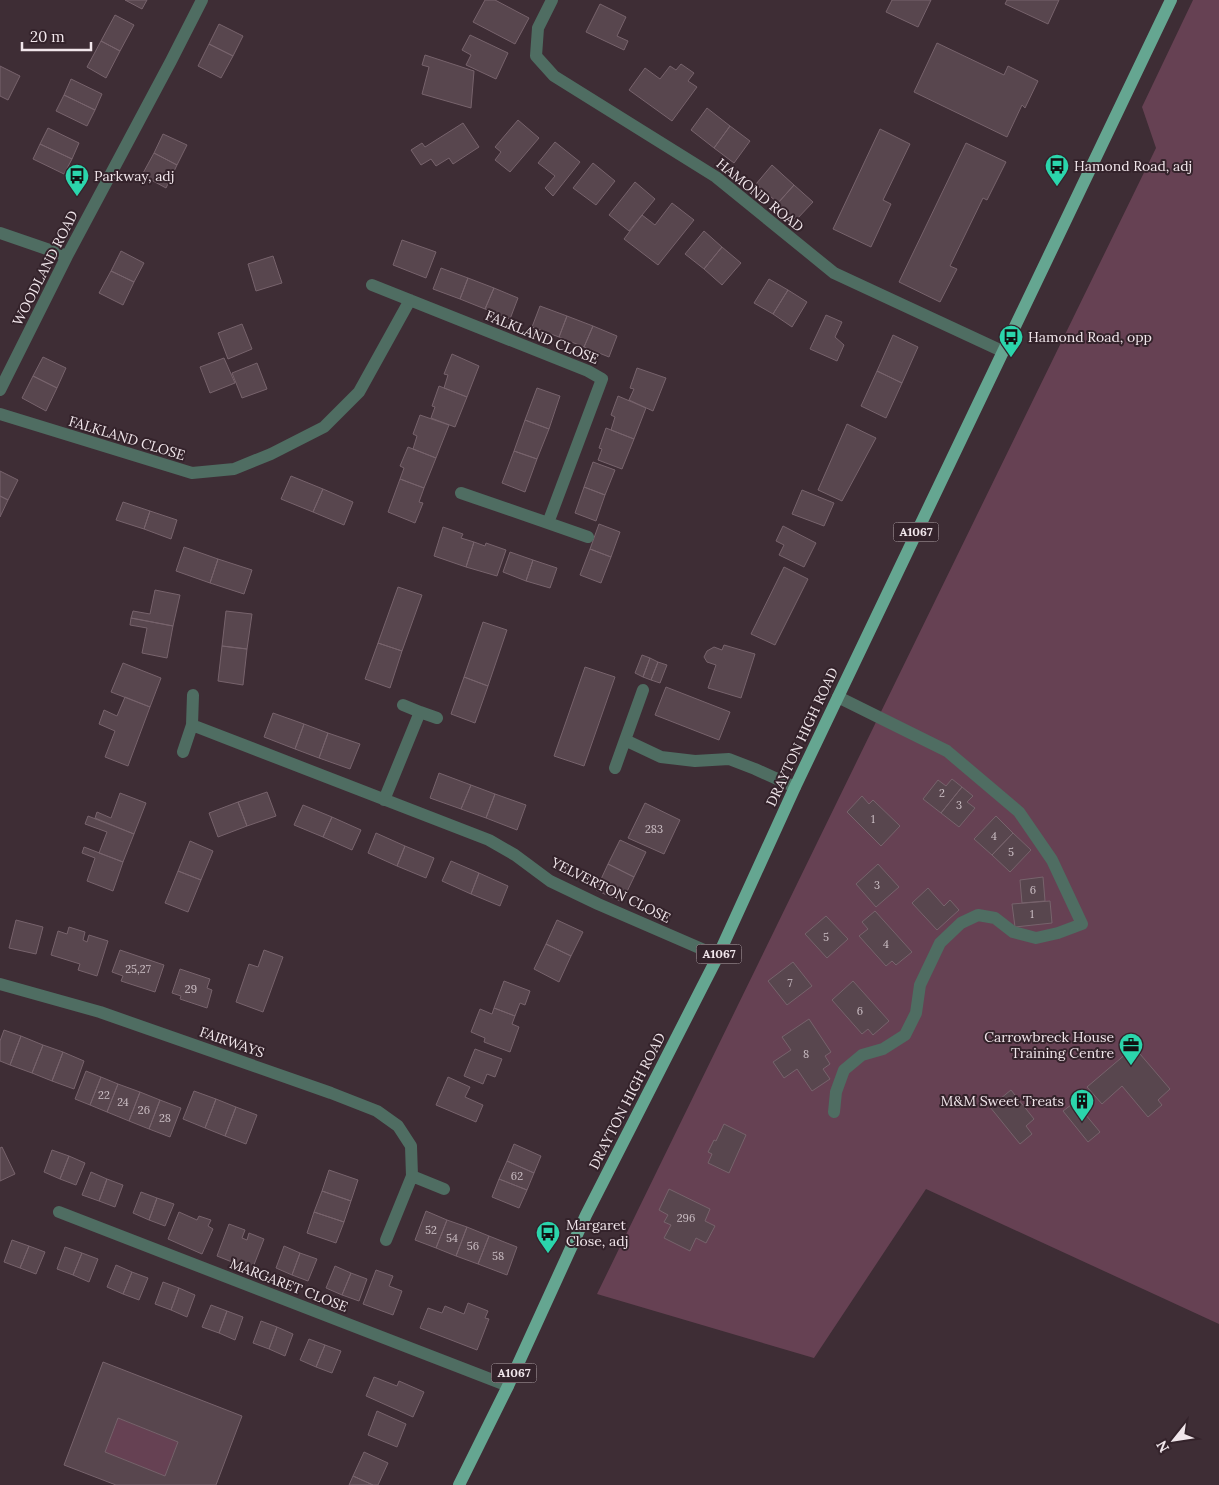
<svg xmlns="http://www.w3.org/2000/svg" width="1219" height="1485" font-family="Lora,serif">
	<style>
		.green { fill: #664153 }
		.building { fill: #58464e; stroke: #77636c; fill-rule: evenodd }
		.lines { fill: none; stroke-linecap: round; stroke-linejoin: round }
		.minor { stroke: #4f6d62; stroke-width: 12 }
		.primary { stroke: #65a691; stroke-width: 12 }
		.labels { text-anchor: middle; stroke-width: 4; stroke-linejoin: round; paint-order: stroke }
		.number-label { font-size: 11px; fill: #cbbec4 }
		.shield { fill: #34232b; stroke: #b8acb1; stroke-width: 1 }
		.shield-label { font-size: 12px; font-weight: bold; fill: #f1e6eb }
		.poi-label { font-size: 14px; fill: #f1e6eb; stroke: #34232b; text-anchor: start }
		.street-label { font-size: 14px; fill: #f1e6eb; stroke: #34232b }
	</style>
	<rect width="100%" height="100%" fill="#3e2d35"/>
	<path class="green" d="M 1193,0 L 1219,0 L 1219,1324 L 926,1189 L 814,1358 L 597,1294 L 1156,148 L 1142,107 Z
		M 118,1418 L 178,1442 L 165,1476 L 105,1452 Z"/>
	<path class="building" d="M 125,0 L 147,0 L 142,9 Z
		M 485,0 L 495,0 L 529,18 L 515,44 L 473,22 Z
		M 892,0 L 931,0 L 918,27 L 886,12 Z
		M 1007,0 L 1059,0 L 1048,24 L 1005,4 Z
		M 600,4 L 626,17 L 617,36 L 628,41 L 624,50 L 586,32 Z
		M 115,15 L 134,25 L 120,51 L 101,41 Z
		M 219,24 L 243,36 L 233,56 L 209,44 Z
		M 470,35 L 508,53 L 496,79 L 466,65 L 471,55 L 462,50 Z
		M 101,41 L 120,51 L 106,78 L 87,67 Z
		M 937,43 L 1004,75 L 1008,66 L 1038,81 L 1025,108 L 1022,105 L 1007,137 L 914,92 Z
		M 209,44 L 233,56 L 221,78 L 198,66 Z
		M 425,55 L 474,71 L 471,108 L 422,94 L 429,67 L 422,65 Z
		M 681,64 L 694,73 L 688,81 L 697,87 L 672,121 L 629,90 L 645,68 L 660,79 L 670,66 L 676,70 Z
		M 0,66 L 20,76 L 8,100 L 0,96 Z
		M 71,79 L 102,94 L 95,110 L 64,95 Z
		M 64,95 L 95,110 L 87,126 L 56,111 Z
		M 707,108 L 730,126 L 714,148 L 691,130 Z
		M 518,120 L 539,138 L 510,172 L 495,160 L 501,152 L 495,147 Z
		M 463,123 L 479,147 L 453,164 L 449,158 L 436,166 L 431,159 L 421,165 L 411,150 L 422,143 L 425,147 Z
		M 730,126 L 750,141 L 734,163 L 714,148 Z
		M 48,128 L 79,143 L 72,159 L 40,144 Z
		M 880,129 L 910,144 L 883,200 L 891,204 L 871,247 L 833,229 Z
		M 163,134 L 187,145 L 177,165 L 154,153 Z
		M 555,142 L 580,162 L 553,196 L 545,188 L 555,176 L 538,163 Z
		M 966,143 L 1006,162 L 987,200 L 983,198 L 950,266 L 957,269 L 940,302 L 899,282 Z
		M 40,144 L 72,159 L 64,174 L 33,159 Z
		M 154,153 L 177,165 L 166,188 L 142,175 Z
		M 593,163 L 615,181 L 596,205 L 573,188 Z
		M 772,165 L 794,185 L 778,203 L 756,184 Z
		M 635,182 L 655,199 L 629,231 L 609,215 Z
		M 794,185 L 813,202 L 796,220 L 778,203 Z
		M 672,203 L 694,220 L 658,265 L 624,239 L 642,215 L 655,225 Z
		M 704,231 L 722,247 L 704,269 L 685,254 Z
		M 402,240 L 436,252 L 426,278 L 393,265 Z
		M 722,247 L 741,263 L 722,285 L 704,269 Z
		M 121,251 L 144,263 L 134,282 L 111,271 Z
		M 273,256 L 282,283 L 256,291 L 248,264 Z
		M 441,268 L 468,278 L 460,299 L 433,289 Z
		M 111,271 L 134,282 L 123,305 L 99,293 Z
		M 468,278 L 494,288 L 485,309 L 460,299 Z
		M 769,279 L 788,290 L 773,314 L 754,303 Z
		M 494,288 L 518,298 L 510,319 L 485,309 Z
		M 788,290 L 807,302 L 792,327 L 773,314 Z
		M 540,306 L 567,316 L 559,337 L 532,327 Z
		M 826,315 L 842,322 L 835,337 L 844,345 L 837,361 L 810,349 Z
		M 567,316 L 593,326 L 584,347 L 559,337 Z
		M 242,324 L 252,349 L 228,359 L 218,333 Z
		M 593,326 L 617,336 L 609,357 L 584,347 Z
		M 893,335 L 918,347 L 902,383 L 877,371 Z
		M 452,354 L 479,366 L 467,397 L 444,388 L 448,375 L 444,374 Z
		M 43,357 L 66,368 L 57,388 L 33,376 Z
		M 224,358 L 235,383 L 210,393 L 200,367 Z
		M 257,363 L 267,389 L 242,398 L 232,373 Z
		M 637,368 L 666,378 L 653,411 L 629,400 L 634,389 L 630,388 Z
		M 877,371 L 902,383 L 886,418 L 861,406 Z
		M 33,376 L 57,388 L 46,411 L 22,398 Z
		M 439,386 L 467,397 L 455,427 L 431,418 L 435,407 L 432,406 Z
		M 537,388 L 560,396 L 549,429 L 525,420 Z
		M 618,396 L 646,408 L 634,439 L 611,430 L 615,417 L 611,415 Z
		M 420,415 L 449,425 L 436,458 L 413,449 L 417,436 L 413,434 Z
		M 525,420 L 549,429 L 537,459 L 514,451 Z
		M 847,424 L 876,438 L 842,501 L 818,490 Z
		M 606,428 L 634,439 L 622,469 L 598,460 L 602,449 L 599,448 Z
		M 408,447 L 436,458 L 424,488 L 400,479 L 404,468 L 400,466 Z
		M 514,451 L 537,459 L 525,492 L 502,483 Z
		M 593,462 L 615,470 L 605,495 L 584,487 Z
		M 0,471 L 18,480 L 8,500 L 0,496 Z
		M 291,476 L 323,489 L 313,512 L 281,499 Z
		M 400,479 L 424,488 L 419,502 L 423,503 L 415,523 L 388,512 Z
		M 584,487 L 605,495 L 596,521 L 575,513 Z
		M 323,489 L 353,502 L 344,525 L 313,512 Z
		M 802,490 L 834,503 L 824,526 L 792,514 Z
		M 0,496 L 8,500 L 0,517 Z
		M 123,502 L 150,511 L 144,529 L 116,520 Z
		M 150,511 L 177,520 L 171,539 L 144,529 Z
		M 599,524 L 620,532 L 611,557 L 590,549 Z
		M 783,526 L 816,543 L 804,567 L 779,555 L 784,545 L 776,541 Z
		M 443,527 L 463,534 L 461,538 L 474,542 L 466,567 L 434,556 Z
		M 474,542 L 485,546 L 486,543 L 506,550 L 497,576 L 466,567 Z
		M 184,547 L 218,559 L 210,583 L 176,571 Z
		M 590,549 L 611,557 L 601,583 L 580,575 Z
		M 510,552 L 533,560 L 526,581 L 503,572 Z
		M 218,559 L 252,570 L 244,594 L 210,583 Z
		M 533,560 L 557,568 L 550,588 L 526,581 Z
		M 784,567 L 808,579 L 775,645 L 751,634 Z
		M 398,587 L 422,595 L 402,651 L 378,643 Z
		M 155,590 L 180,595 L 173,626 L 131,618 L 133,611 L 150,614 Z
		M 226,611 L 252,614 L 247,649 L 222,646 Z
		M 131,618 L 173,626 L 167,658 L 142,653 L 147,628 L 130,625 Z
		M 483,622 L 507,630 L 488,686 L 464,677 Z
		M 378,643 L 402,651 L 390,688 L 365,679 Z
		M 724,645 L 755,654 L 741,698 L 708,688 L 716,665 L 707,662 L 704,657 L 707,651 L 714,647 L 722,650 Z
		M 222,646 L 247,649 L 243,685 L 218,681 Z
		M 642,655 L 650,658 L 643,677 L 635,673 Z
		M 650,658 L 658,662 L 651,680 L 643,677 Z
		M 658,662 L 667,665 L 660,683 L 651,680 Z
		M 123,663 L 161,678 L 150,707 L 111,692 Z
		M 585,667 L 615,677 L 584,766 L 554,756 Z
		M 464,677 L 488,686 L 475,723 L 451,714 Z
		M 666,687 L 730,712 L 719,740 L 655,715 Z
		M 125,697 L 150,707 L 128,766 L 105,757 L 115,731 L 99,724 L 104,710 L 117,716 Z
		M 273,713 L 304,724 L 295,749 L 264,737 Z
		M 304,724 L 328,733 L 319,758 L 295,749 Z
		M 328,733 L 360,744 L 350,769 L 319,758 Z
		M 439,773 L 471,785 L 461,809 L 430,798 Z
		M 952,779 L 962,787 L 941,813 L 923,799 L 938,780 L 946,786 Z
		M 471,785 L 495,794 L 486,818 L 461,809 Z
		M 962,787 L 973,796 L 967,802 L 975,808 L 959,827 L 941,813 Z
		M 267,792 L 276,816 L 247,826 L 238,802 Z
		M 120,793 L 146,803 L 134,834 L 95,818 L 97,812 L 111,818 Z
		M 495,794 L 526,805 L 517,830 L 486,818 Z
		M 862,796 L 869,804 L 873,800 L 900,826 L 881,846 L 847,812 Z
		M 238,802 L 247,826 L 218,837 L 209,813 Z
		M 645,803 L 680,820 L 664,854 L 628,838 Z
		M 303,805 L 332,817 L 323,837 L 294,825 Z
		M 88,816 L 134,834 L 123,862 L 99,853 L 107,832 L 85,824 Z
		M 996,816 L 1013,833 L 992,855 L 974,839 Z
		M 332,817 L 361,830 L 352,850 L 323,837 Z
		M 376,833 L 405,846 L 397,866 L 368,853 Z
		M 1013,833 L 1031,850 L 1010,872 L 992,855 Z
		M 620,840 L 646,852 L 634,877 L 608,864 Z
		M 190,841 L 213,851 L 201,880 L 178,871 Z
		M 405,846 L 434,858 L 426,878 L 397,866 Z
		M 84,847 L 123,862 L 113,891 L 87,881 L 95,858 L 82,853 Z
		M 451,861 L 479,873 L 471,894 L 442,881 Z
		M 608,864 L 634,877 L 622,902 L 596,890 Z
		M 878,864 L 899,887 L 876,907 L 856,884 Z
		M 178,871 L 201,880 L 188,912 L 165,903 Z
		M 479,873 L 508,886 L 500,906 L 471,894 Z
		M 1043,877 L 1045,901 L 1022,903 L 1020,880 Z
		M 928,888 L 944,906 L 950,900 L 959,910 L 937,930 L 912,903 Z
		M 1050,901 L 1052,923 L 1015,927 L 1012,904 Z
		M 875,911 L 912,952 L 896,965 L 892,961 L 886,966 L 859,936 L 868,929 L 862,922 Z
		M 826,916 L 848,939 L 827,958 L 805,934 Z
		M 16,920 L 43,927 L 36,954 L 9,948 Z
		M 557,920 L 583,932 L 571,956 L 546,944 Z
		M 69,927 L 85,932 L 83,940 L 87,942 L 89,935 L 108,941 L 97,976 L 78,970 L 80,964 L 51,955 L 58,931 L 67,934 Z
		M 546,944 L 571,956 L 559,982 L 534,969 Z
		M 120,950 L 164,965 L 155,992 L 121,981 L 123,976 L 112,972 Z
		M 264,950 L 283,957 L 263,1012 L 236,1002 L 249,964 L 258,967 Z
		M 793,962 L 812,986 L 787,1005 L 768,981 Z
		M 180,969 L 210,979 L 207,988 L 212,990 L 207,1008 L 180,999 L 181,996 L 172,993 Z
		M 504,981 L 530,991 L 525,1005 L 520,1003 L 515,1016 L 494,1008 Z
		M 853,981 L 889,1021 L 873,1035 L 868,1029 L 862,1034 L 832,1000 Z
		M 494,1008 L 515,1016 L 512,1024 L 519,1027 L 510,1052 L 484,1042 L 485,1038 L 471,1032 L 480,1009 L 492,1014 Z
		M 809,1019 L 831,1052 L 825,1056 L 830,1064 L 823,1069 L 830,1079 L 812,1091 L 797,1069 L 784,1078 L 773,1062 L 791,1050 L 782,1037 Z
		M 4,1030 L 21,1036 L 10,1065 L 0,1061 L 0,1041 Z
		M 21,1036 L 43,1045 L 32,1073 L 10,1065 Z
		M 43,1045 L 63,1052 L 52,1081 L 32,1073 Z
		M 1134,1047 L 1170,1089 L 1158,1100 L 1162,1105 L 1148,1117 L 1122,1086 L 1102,1104 L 1087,1087 Z
		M 475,1049 L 502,1059 L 495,1077 L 487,1074 L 483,1084 L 464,1076 Z
		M 63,1052 L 84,1061 L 74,1089 L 52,1081 Z
		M 86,1071 L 101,1077 L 90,1105 L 75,1099 Z
		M 101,1077 L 118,1084 L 107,1112 L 90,1105 Z
		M 448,1077 L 470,1087 L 465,1097 L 483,1105 L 476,1122 L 436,1105 Z
		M 118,1084 L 140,1092 L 129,1121 L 107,1112 Z
		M 1011,1090 L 1034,1119 L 1026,1126 L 1032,1134 L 1020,1144 L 990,1107 Z
		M 194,1091 L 216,1099 L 205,1128 L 183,1119 Z
		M 140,1092 L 160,1100 L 149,1129 L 129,1121 Z
		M 216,1099 L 236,1107 L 225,1136 L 205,1128 Z
		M 160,1100 L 181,1108 L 170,1137 L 149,1129 Z
		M 1075,1102 L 1100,1132 L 1088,1142 L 1063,1111 Z
		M 236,1107 L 257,1115 L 246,1144 L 225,1136 Z
		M 724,1124 L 746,1135 L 729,1173 L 708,1163 L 712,1154 L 708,1152 L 714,1140 L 716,1141 Z
		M 514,1144 L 541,1156 L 534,1173 L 507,1161 Z
		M 2,1147 L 15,1174 L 0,1181 L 0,1148 Z
		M 52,1150 L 69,1156 L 60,1179 L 44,1172 Z
		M 69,1156 L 85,1163 L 76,1185 L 60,1179 Z
		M 507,1161 L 534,1173 L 527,1190 L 499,1179 Z
		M 329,1170 L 358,1180 L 351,1201 L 322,1191 Z
		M 91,1172 L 107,1179 L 99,1201 L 82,1195 Z
		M 107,1179 L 123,1185 L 115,1207 L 99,1201 Z
		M 499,1179 L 527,1190 L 519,1208 L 492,1197 Z
		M 669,1189 L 710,1209 L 705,1221 L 715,1226 L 706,1243 L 696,1238 L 690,1251 L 664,1238 L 671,1225 L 664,1222 L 668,1215 L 659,1210 Z
		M 322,1191 L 351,1201 L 344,1222 L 314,1212 Z
		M 141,1192 L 157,1198 L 149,1220 L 133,1213 Z
		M 157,1198 L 174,1204 L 165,1226 L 149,1220 Z
		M 426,1211 L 447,1220 L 436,1248 L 415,1240 Z
		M 179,1212 L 197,1220 L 199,1216 L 211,1220 L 208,1226 L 213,1229 L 202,1254 L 168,1239 Z
		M 314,1212 L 344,1222 L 336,1243 L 307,1233 Z
		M 447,1220 L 467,1227 L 456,1256 L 436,1248 Z
		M 229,1224 L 245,1230 L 242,1238 L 247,1240 L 249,1233 L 264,1239 L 252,1270 L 217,1256 Z
		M 467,1227 L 489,1236 L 478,1264 L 456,1256 Z
		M 489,1236 L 517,1247 L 507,1275 L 478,1264 Z
		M 12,1240 L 29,1246 L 20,1268 L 4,1262 Z
		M 29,1246 L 45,1252 L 36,1274 L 20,1268 Z
		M 284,1246 L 300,1253 L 292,1275 L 276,1268 Z
		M 65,1247 L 82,1253 L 73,1275 L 57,1269 Z
		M 82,1253 L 98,1259 L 89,1282 L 73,1275 Z
		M 300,1253 L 317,1259 L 308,1281 L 292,1275 Z
		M 116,1265 L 132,1272 L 123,1294 L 107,1287 Z
		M 335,1266 L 351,1273 L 342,1295 L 326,1288 Z
		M 376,1270 L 393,1276 L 389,1286 L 402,1291 L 393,1315 L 363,1304 Z
		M 132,1272 L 148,1278 L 139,1300 L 123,1294 Z
		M 351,1273 L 367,1279 L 359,1301 L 342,1295 Z
		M 163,1282 L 179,1288 L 171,1310 L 155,1304 Z
		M 179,1288 L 195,1295 L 187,1317 L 171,1310 Z
		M 468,1303 L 488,1311 L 485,1318 L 489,1319 L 477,1350 L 420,1328 L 428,1308 L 442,1313 L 445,1306 L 464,1314 Z
		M 211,1305 L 227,1311 L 219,1333 L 202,1327 Z
		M 227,1311 L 243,1317 L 235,1340 L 219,1333 Z
		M 261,1321 L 277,1327 L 269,1349 L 253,1343 Z
		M 277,1327 L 293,1334 L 285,1356 L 269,1349 Z
		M 309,1339 L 325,1345 L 316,1367 L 300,1360 Z
		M 325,1345 L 341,1351 L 332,1373 L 316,1367 Z
		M 103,1362 L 242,1416 L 216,1485 L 116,1485 L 64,1465 ZM 118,1418 L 178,1442 L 165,1476 L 105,1452 Z
		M 374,1377 L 397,1386 L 399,1381 L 424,1392 L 413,1417 L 366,1396 Z
		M 377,1411 L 406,1424 L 397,1447 L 368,1435 Z
		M 364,1452 L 388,1463 L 378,1485 L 373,1485 L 353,1476 Z
		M 353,1476 L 373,1485 L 349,1485 Z"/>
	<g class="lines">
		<path class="minor" d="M 552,0 L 538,28 L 536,56 L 554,76 L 716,177 L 834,273 L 1002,351
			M 0,233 L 67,256
			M 372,285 L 588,371 L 602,379 L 548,523 L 461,493
			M 0,390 L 67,256 L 171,61 L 202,0
			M 0,414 L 192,473 L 234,469 L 271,454 L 324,427 L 359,392 L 410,300
			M 548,523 L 588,537
			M 643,690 L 625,740 L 661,757 L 695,761 L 729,759 L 755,769 L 795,787
			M 193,695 L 192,725 L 489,840 L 515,855 L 550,881 L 598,904 L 718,956
			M 420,712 L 437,718
			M 183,752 L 192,725
			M 615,768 L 625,740
			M 384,800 L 420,712 L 403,705
			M 0,984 L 100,1012 L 331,1093 L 377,1111 L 398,1126 L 411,1146 L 412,1176 L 386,1240
			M 834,1112 L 836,1092 L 844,1070 L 862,1055 L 883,1049 L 905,1035 L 916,1013 L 920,985 L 940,943 L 961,923 L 978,915 L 995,918 L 1013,932 L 1036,938 L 1058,933 L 1082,924 L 1052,860 L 1019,812 L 947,751 L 838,697
			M 412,1176 L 444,1189
			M 59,1212 L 508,1386"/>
		<path class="primary" d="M 459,1485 L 508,1386 L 586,1215 L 718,956 L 795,787 L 1171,0"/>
	</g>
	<defs>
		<symbol id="bus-pin" viewBox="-11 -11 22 30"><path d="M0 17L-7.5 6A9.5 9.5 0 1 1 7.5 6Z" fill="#2bd5ac" stroke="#34232b"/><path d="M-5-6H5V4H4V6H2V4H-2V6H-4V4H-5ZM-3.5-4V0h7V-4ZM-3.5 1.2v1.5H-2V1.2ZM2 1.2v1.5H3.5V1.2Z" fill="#111"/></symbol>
		<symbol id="office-pin" viewBox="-11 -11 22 30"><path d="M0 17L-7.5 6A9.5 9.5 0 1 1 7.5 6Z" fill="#2bd5ac" stroke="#34232b"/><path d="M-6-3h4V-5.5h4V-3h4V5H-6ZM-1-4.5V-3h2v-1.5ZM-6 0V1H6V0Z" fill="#111"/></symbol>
		<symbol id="building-pin" viewBox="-11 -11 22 30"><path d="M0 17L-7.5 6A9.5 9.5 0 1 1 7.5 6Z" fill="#2bd5ac" stroke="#34232b"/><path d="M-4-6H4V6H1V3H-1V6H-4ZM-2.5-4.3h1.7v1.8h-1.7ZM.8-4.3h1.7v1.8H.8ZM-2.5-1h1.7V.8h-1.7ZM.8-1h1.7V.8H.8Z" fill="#111"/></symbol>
	</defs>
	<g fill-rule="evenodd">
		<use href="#bus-pin" x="1043" y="152" width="28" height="38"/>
		<use href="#bus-pin" x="63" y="162" width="28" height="38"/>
		<use href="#bus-pin" x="997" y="323" width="28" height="38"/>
		<use href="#office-pin" x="1117" y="1031" width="28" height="38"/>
		<use href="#building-pin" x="1068" y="1087" width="28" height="38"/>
		<use href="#bus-pin" x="534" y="1219" width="28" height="38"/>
	</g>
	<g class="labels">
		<g class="number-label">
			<text x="942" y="797">2</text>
			<text x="959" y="809">3</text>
			<text x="873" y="823">1</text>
			<text x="654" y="833">283</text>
			<text x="994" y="840">4</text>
			<text x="1011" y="856">5</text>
			<text x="877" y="889">3</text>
			<text x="1033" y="894">6</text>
			<text x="1032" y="918">1</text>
			<text x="826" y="941">5</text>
			<text x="886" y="948">4</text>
			<text x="138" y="973">25,27</text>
			<text x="790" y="987">7</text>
			<text x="191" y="993">29</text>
			<text x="860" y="1015">6</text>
			<text x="806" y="1058">8</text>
			<text x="104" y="1099">22</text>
			<text x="123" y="1106">24</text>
			<text x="144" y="1114">26</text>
			<text x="165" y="1122">28</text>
			<text x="517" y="1180">62</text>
			<text x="686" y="1222">296</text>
			<text x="431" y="1234">52</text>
			<text x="452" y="1242">54</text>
			<text x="473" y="1250">56</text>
			<text x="498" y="1260">58</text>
		</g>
		<g class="shield">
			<rect x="893.5" y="522.5" width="45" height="19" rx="4"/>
			<rect x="696.5" y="944.5" width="45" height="19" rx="4"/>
			<rect x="491.5" y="1363.5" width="45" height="19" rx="4"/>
		</g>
		<g class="shield-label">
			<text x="916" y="536">A1067</text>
			<text x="719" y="958">A1067</text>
			<text x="514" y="1377">A1067</text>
		</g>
		<g class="poi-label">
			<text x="1074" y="171">Hamond Road, adj</text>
			<text x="94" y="181">Parkway, adj</text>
			<text x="1028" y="342">Hamond Road, opp</text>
			<text x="1114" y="1042" text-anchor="end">Carrowbreck House<tspan x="1114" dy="16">Training Centre</tspan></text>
			<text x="1064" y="1106" text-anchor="end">M&amp;M Sweet Treats</text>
			<text x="566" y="1230">Margaret<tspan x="566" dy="16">Close, adj</tspan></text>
		</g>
		<g class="street-label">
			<text transform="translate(760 195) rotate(39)" y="5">HAMOND ROAD</text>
			<text transform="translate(45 268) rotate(-63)" y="5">WOODLAND ROAD</text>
			<text transform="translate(542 337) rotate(22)" y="5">FALKLAND CLOSE</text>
			<text transform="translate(127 438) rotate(17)" y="5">FALKLAND CLOSE</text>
			<text transform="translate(802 737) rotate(-65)" y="5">DRAYTON HIGH ROAD</text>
			<text transform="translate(611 890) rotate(26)" y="5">YELVERTON CLOSE</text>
			<text transform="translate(232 1042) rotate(19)" y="5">FAIRWAYS</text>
			<text transform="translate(627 1101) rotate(-63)" y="5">DRAYTON HIGH ROAD</text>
			<text transform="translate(289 1285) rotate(21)" y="5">MARGARET CLOSE</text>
		</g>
	</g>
	<g transform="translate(1174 1440) rotate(240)" stroke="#34232b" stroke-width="4" paint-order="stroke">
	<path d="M0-4L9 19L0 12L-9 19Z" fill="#f1e6eb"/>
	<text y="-8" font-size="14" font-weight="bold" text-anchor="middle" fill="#f1e6eb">N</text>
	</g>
	<path d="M22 42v8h69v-8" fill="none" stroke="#f1e6eb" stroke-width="2.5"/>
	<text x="30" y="42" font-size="15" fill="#f1e6eb" stroke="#34232b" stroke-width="4" paint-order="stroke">20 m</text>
</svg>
